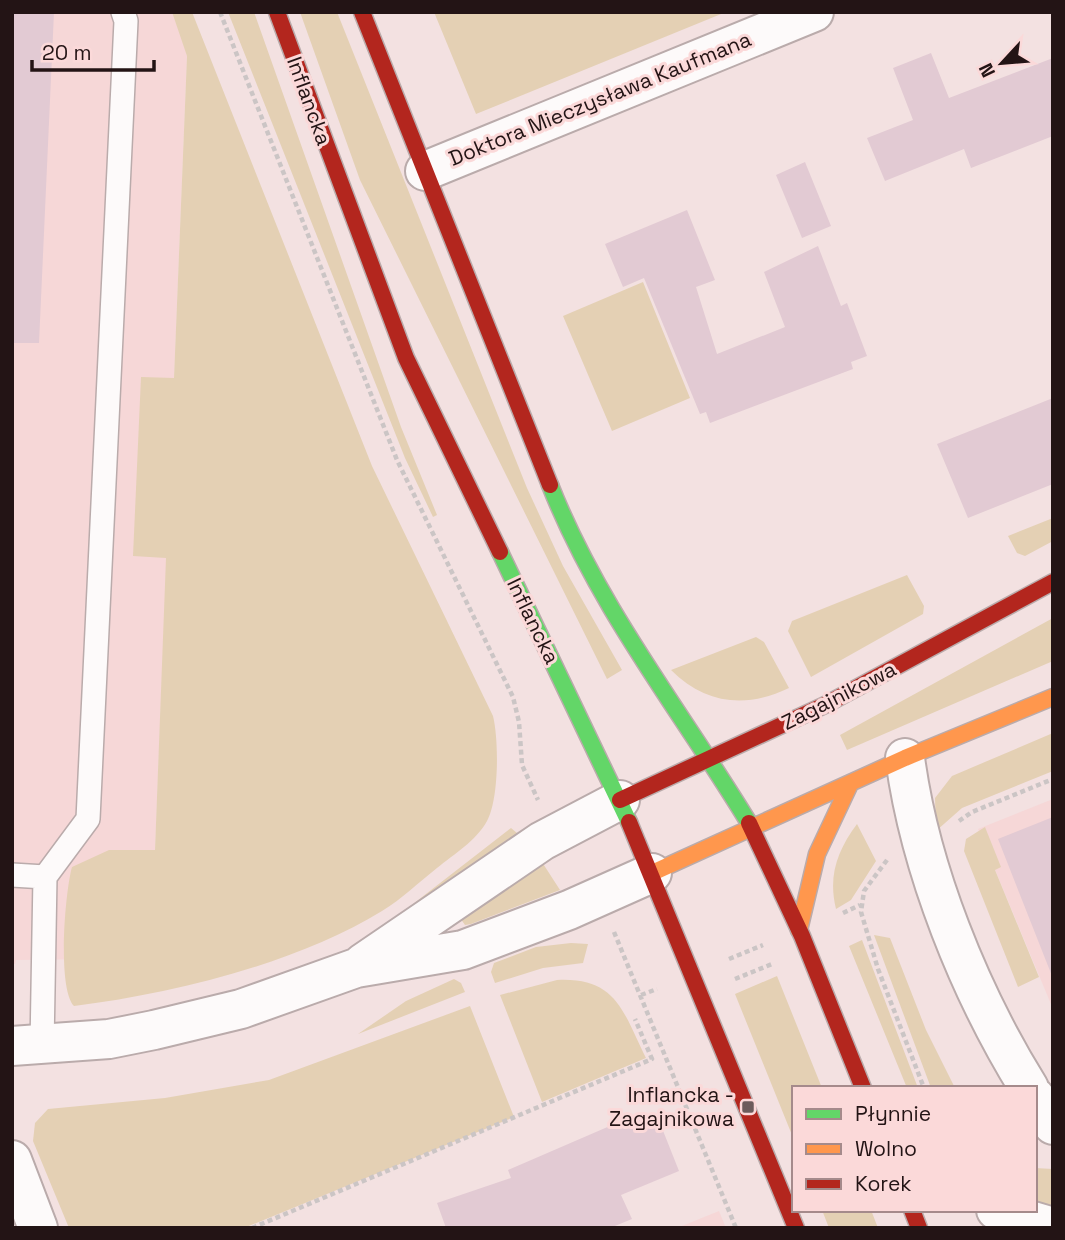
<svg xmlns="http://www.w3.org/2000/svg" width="1065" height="1240" font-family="'Space Grotesk',sans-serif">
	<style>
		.built { fill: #f6d7d7 }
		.green { fill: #e4d0b4 }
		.building { fill: #e2cad3 }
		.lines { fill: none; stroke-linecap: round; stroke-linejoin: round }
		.lane-casing { stroke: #baabab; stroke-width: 26 }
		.street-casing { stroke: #baabab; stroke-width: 42 }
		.fast-casing { stroke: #baabab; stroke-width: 19 }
		.slow-casing { stroke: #baabab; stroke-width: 19 }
		.jam-casing { stroke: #baabab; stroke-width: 19 }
		.path { stroke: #cbc5c5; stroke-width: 4.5; stroke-dasharray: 5 3.5; stroke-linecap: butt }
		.lane { stroke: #fdfafa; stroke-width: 23 }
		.street { stroke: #fdfafa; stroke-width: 38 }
		.fast { stroke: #63d668; stroke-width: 16 }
		.slow { stroke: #ff974d; stroke-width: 16 }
		.jam { stroke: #b3261e; stroke-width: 16 }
		.poi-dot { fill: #6c5c5c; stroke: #fbd9d9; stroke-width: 2.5 }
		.labels { text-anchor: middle; stroke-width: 6; stroke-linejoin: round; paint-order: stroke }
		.street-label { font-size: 21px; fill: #231415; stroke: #fbd9d9 }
		.poi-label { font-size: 21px; fill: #231415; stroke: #fbd9d9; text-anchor: end }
	</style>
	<rect width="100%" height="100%" fill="#f3e1e1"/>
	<path class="built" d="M 12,12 L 179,12 L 187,56 L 155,851 L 102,959 L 16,960 L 15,964 L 12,964 Z
		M 1053,799 L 1053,1009 L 978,829 Z
		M 719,1211 L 726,1228 L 677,1228 Z"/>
	<path class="green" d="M 172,12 L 192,12 L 372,466 L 493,716 C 499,740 499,800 487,821 C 476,841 454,854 437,868 C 419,882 402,899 382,911 C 298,963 172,994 74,1006 C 57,988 65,892 72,867 L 109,850 L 155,850 L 166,558 L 133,556 L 141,377 L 174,378 L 187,56 Z
		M 228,12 L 254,12 L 401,427 L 437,515 L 433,517 L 405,458 Z
		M 300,12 L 337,12 L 527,488 L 563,566 L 622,670 L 607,679 L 360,180 Z
		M 434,12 L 726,12 L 476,114 Z
		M 643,282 L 690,398 L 612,431 L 563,316 Z
		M 1053,518 L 1053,541 L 1025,556 L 1017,553 L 1008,536 Z
		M 907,575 L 924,606 L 923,614 L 811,677 L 788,631 L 792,621 Z
		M 1053,618 L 1053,661 L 847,750 L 840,735 Z
		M 756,637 L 764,642 L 789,688 C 746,709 705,704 671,670 Z
		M 1053,733 L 1053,771 L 962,808 L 936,831 L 935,798 L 952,776 Z
		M 857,824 L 876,861 L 851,900 L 836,909 C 828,876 837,851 857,824 Z
		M 985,827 L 1001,867 L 995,870 L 1039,977 L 1018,987 L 964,851 L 966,839 Z
		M 511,828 L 523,838 L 395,918 Z
		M 540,859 L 560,890 L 471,924 L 465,925 L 458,915 Z
		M 874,935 L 890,938 L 926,1030 L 955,1088 L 931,1088 Z
		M 862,940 L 918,1088 L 907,1088 L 849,946 Z
		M 571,943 L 588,944 L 583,963 L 543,968 L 495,983 L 491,972 L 494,963 L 536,947 Z
		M 777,976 L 822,1088 L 794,1088 L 794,1140 L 735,994 Z
		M 454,979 L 461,983 L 465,992 L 358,1034 L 406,1001 Z
		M 557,980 C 617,977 623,1012 646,1058 L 542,1102 L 500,995 Z
		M 470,1006 L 514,1117 L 244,1228 L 69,1228 L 33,1141 L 35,1123 L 48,1109 L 165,1098 L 269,1080 Z
		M 1035,1168 L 1053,1169 L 1053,1210 L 1035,1205 Z
		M 822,1210 L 871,1210 L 878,1228 L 829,1228 Z"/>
	<path class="building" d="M 12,12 L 54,12 L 39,343 L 12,343 Z
		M 931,53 L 949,98 L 1053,58 L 1053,136 L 971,168 L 964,149 L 885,181 L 867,138 L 913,120 L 893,68 Z
		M 805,162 L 831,226 L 802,238 L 776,175 Z
		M 687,210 L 715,280 L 696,287 L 717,354 L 785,327 L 764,272 L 818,246 L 841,306 L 847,303 L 867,356 L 851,362 L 853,369 L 710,423 L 706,412 L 700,414 L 644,278 L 623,287 L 605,244 Z
		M 1053,398 L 1053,484 L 968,518 L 937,444 Z
		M 1053,817 L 1053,976 L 1052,976 L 998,839 Z
		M 656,1113 L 679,1171 L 621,1195 L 632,1219 L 610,1228 L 446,1228 L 437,1203 L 511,1178 L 508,1170 L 626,1119 L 629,1125 Z"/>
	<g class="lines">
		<defs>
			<path id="lane" d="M 12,875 L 45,877
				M 42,1046 L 45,877 L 88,819 L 126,21 L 123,12"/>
			<path id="street" d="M 425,171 L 814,12
				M 905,758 C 920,870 970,993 1029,1088
				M 363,963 L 542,841 L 620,800
				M 12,1046 L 109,1039 L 154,1030 L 241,1009 L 356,968 L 463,950 L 569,910 L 652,873
				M 1035,1097 L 1053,1125
				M 12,1160 L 38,1228
				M 996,1210 L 1053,1227"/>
			<path id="fast" d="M 550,485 C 599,609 681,711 749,823
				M 500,552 L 629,822"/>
			<path id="slow" d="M 652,873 L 905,758 L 1053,697
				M 799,930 L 817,854 L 850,784"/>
			<path id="jam" d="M 277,12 L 406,358 L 500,552
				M 362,12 L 550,485
				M 620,800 L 825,705 L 1053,582
				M 629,822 L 796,1228
				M 749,823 L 802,936 L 863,1088
				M 912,1210 L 919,1228"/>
		</defs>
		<use href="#lane" class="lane-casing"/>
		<use href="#street" class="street-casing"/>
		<use href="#fast" class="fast-casing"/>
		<use href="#slow" class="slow-casing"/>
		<use href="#jam" class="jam-casing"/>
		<path class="path" d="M 220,12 L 397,460 L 513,697 L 519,722 L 522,765 L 538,800
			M 959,821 L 972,812 L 1053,779
			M 887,860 L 864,891 L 861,912 L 878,969 L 924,1088
			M 843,913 L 860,905
			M 614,932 L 736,1228
			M 729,959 L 763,945
			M 735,979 L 772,964
			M 641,995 L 657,989
			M 252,1228 L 652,1059 L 635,1019"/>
		<use href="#lane" class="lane"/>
		<use href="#street" class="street"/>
		<use href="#fast" class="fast"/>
		<use href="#slow" class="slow"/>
		<use href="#jam" class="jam"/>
	</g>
	<rect class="poi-dot" x="741" y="1100" width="14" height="14" rx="3.5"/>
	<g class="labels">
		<g class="street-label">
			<text transform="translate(600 99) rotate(-22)" y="7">Doktora Mieczysława Kaufmana</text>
			<text transform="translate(309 101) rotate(70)" y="7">Inflancka</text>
			<text transform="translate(533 621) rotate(64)" y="7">Inflancka</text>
			<text transform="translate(839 696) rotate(-27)" y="7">Zagajnikowa</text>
		</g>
		<g class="poi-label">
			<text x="734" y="1102">Inflancka -<tspan x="734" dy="24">Zagajnikowa</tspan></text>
		</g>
	</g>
	<rect width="1065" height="1240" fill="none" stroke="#231415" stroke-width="28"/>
	<rect x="792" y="1086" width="245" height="126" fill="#fbd9d9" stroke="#a58a8b" stroke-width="2"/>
	<rect x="806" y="1109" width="35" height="10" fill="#63d668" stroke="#a58a8b" stroke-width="2"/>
	<text x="855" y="1121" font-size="21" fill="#231415">Płynnie</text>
	<rect x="806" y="1144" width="35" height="10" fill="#ff974d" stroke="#a58a8b" stroke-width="2"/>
	<text x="855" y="1156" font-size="21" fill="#231415">Wolno</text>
	<rect x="806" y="1179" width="35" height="10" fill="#b3261e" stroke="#a58a8b" stroke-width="2"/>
	<text x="855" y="1191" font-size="21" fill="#231415">Korek</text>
	<g transform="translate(1002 63) rotate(244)" stroke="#fbd9d9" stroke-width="5" paint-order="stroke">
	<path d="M0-5L12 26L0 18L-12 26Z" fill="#231415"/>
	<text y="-10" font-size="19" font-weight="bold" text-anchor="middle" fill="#231415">N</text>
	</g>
	<path d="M32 60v10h122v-10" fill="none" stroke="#231415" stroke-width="3.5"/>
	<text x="42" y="60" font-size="21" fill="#231415" stroke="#fbd9d9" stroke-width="5" paint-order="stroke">20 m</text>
</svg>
